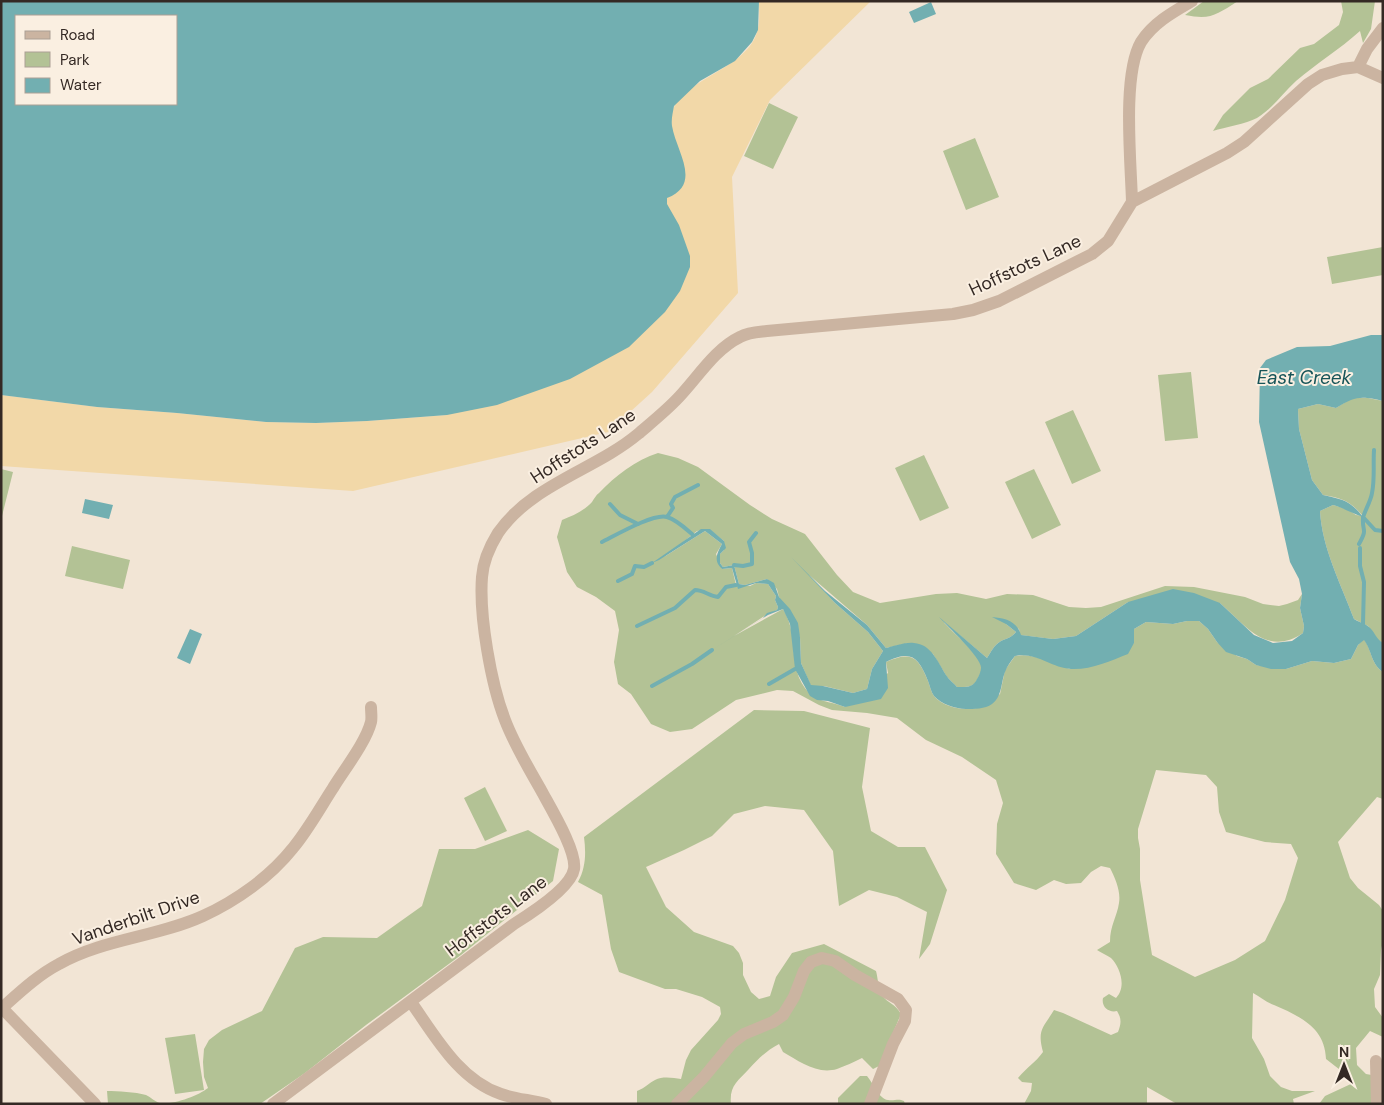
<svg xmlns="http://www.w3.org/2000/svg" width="1384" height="1105" font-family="'DM Sans',sans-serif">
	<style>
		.green { fill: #b3c295; fill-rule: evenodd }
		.sand { fill: #f2d8a8 }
		.water { fill: #72afb1; fill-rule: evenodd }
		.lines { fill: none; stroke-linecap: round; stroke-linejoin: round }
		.stream { stroke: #72afb1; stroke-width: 4 }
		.minor { stroke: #cbb4a1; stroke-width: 12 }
		.tertiary { stroke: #cbb4a1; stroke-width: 12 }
		.labels { text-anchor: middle; stroke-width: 4; stroke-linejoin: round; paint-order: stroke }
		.street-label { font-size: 18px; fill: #342924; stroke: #faefe1 }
		.water-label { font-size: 19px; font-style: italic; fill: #175458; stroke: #faefe1 }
	</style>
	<rect width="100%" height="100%" fill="#f2e5d5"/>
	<path class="green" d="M 1204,1 L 1238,1 C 1216,15 1211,20 1185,15 Z
		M 1341,1 L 1375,1 L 1371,29 L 1363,43 L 1360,31 C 1340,49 1317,63 1296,81 C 1283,93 1273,108 1257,118 C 1246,124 1225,127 1213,131 L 1223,115 L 1250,88 L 1268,79 L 1300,48 L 1314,44 L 1339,25 L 1343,12 Z
		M 769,103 L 798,117 L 773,169 L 744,156 Z
		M 975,138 L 999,197 L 966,210 L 943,151 Z
		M 1383,247 L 1383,275 L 1332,284 L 1327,257 Z
		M 1191,372 L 1198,438 L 1165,441 L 1158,375 Z
		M 1352,398 L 1368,398 L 1383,401 L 1383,643 L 1378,640 L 1368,626 L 1354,619 C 1341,584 1322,548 1320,511 L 1333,505 L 1347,509 L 1356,515 L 1363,516 C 1350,501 1342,498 1323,495 L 1312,480 L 1299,429 L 1298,409 L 1318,404 L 1336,408 Z
		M 1073,410 L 1101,471 L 1072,484 L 1045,422 Z
		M 658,453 L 678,458 L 698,467 L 750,505 L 772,519 L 805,534 L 837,575 L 853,592 L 880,603 L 936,594 L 957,593 L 986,599 L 1007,594 L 1033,595 L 1069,607 L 1086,608 L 1101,607 L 1165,586 L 1194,587 L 1245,597 L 1263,604 L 1279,606 L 1287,604 L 1298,600 L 1302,594 L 1300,608 L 1304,626 L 1303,633 C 1267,657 1246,626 1220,603 L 1128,602 L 1076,636 L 1053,639 L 1020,635 L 1019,629 L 1006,624 L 1016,632 C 1011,638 1007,638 1001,641 C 994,645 991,652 987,658 L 943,621 C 951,632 983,656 982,669 C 981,672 979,677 977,680 C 973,688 965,687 957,687 L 947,677 L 933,654 L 909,643 L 886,648 L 867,625 L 809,575 L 835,603 L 868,632 L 883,651 L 872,669 L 867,689 L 853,693 L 824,686 L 811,686 L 801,663 L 800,637 L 779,597 L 777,589 L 767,579 L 745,585 L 739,584 L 734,565 L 723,567 L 720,563 L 720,554 L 724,550 L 724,541 L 709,529 L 697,531 L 664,557 L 705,531 L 722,544 L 716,554 L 722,569 L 732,568 L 736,585 L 750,586 L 756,583 L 768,584 L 776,596 L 775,600 L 778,607 L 777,610 L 766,615 L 734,636 L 783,609 C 802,639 783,673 815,698 C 818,700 838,704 845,707 L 888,673 L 886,662 C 911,651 918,656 928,681 C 930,686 931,692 934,696 C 943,707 964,711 977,708 C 985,707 993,698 1000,694 L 1005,670 L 1015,656 C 1033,652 1052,663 1070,669 L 1134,643 L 1134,629 L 1146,622 L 1173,624 L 1187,621 L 1199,621 L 1208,629 L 1217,642 L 1237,656 L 1247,659 L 1256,665 L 1286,669 L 1312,661 L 1334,663 L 1351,659 L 1358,645 L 1364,639 C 1372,651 1371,664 1383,672 L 1383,799 L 1377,797 L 1338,842 L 1350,878 L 1358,888 L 1379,905 L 1383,911 L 1383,941 L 1381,950 L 1380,975 L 1374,989 L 1375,1007 L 1383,1018 L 1383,1037 L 1370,1031 L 1356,1048 L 1357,1065 L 1366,1074 L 1383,1077 L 1383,1104 L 1319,1104 L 1325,1096 L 1353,1083 L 1344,1073 L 1326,1059 C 1325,1027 1299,1016 1274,1005 C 1266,1002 1260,997 1253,993 L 1252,1038 L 1264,1059 L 1270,1076 L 1281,1087 L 1292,1091 L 1315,1091 L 1293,1099 L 1294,1104 L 1177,1104 L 1147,1087 L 1147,1104 L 1024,1104 L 1031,1091 L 1032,1083 L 1022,1082 L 1018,1078 C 1026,1068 1036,1062 1043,1052 C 1037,1030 1043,1028 1054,1010 L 1063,1013 L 1111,1035 L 1118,1032 C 1121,1024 1122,1019 1117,1011 C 1109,1013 1101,1007 1103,998 L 1109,994 L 1116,998 C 1127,987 1120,967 1111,958 C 1107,955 1101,953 1097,950 L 1110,942 C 1110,925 1117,917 1119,903 C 1121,891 1115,878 1110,868 L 1101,866 L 1091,872 L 1081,883 L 1066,884 L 1054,880 L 1036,890 L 1014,883 L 996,854 L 997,824 L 1003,803 L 996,780 L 962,757 L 926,740 L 897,718 L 867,713 L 832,710 L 819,705 L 793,691 L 777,690 L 736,700 L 692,729 L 670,732 L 651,724 L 631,694 L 618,684 L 614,662 L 619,630 L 615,611 L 596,597 L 577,587 L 567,572 L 557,537 L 562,520 C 572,516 584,511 592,502 C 594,499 596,495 599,493 C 615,476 636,460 658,453 ZM 1156,770 L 1206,775 L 1217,787 L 1219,812 L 1226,832 L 1265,842 L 1291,844 L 1298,858 L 1285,900 L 1265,941 L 1235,960 L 1195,977 L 1152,955 L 1140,880 L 1140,849 L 1138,838 L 1138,829 Z
		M 924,455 L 949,508 L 920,521 L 895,468 Z
		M 1,469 L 13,472 L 1,520 Z
		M 1034,469 L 1061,525 L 1032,539 L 1005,482 Z
		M 72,546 L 130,560 L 123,589 L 65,576 Z
		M 754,710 L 804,711 L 870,728 L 862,787 L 871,831 L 898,847 L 925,847 L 947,890 L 930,944 L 919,959 L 927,912 L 897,897 L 869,890 L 839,906 L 833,851 L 804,810 L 765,806 L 734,814 L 712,836 L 684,850 L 646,867 L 666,907 L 694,932 L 733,946 L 739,953 L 743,963 L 743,975 L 751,992 L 759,999 L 770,996 L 776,977 L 792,953 L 824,944 L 876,971 C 878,978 878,989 882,995 C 888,1004 895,1003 901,1014 L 879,1066 L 873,1069 L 862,1058 C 854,1062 845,1066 837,1069 C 817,1075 799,1061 783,1052 L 779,1044 C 766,1051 758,1059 748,1070 C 738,1081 729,1086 731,1104 L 637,1104 L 637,1091 C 645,1088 649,1083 655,1080 C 663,1076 673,1078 681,1079 L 686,1060 L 691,1050 L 718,1020 L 721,1014 L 720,1007 L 702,997 L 676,989 L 665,989 L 619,972 L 611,949 L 602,895 L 578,882 C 586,867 586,853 584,837 Z
		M 485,787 L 507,831 L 485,841 L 464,798 Z
		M 528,830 L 559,849 L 553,881 L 461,955 L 366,1025 L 305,1073 L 260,1104 L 108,1104 L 107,1091 C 118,1091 135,1092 146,1095 C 151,1097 155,1102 160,1103 C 173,1105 198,1096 208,1088 L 204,1077 L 203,1062 L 204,1049 L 209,1040 L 222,1030 L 262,1011 L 295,948 L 323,937 L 377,938 L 422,906 L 439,849 L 475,849 Z
		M 195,1034 L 204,1090 L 175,1094 L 165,1038 Z
		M 860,1076 L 867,1076 C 873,1083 879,1099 888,1100 C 895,1101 898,1098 904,1101 L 905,1104 L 838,1104 L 838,1098 Z"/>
	<path class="sand" d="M 759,1 L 871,1 L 770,100 L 732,177 L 738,293 L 652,392 L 608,432 L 353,491 L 1,466 L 1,395 L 97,407 L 177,413 L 266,422 L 316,423 L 367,421 L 447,415 L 669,123 C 671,118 672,110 675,105 C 694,75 751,66 758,28 C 760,20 759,10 759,1 Z"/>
	<path class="water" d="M 1,1 L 759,1 L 758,30 L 752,42 L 735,61 L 700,81 L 674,106 C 673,112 671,119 672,126 C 676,151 703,184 667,198 L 667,204 L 679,225 L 690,256 L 690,267 L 680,291 L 665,312 L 629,347 L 570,379 L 497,405 L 447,415 L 367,421 L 316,423 L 266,422 L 177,413 L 97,407 L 1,395 ZM 16,16 L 176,16 L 176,104 L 16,104 Z
		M 931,2 L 936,14 L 914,23 L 909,12 Z
		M 1371,335 L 1383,335 L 1383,401 C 1361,396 1356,396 1336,408 L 1318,404 L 1298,409 L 1299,429 L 1312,480 L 1323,495 C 1342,499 1351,501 1363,517 C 1353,514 1344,508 1333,505 L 1320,511 C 1322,548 1341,584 1354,619 C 1358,622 1365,623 1369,627 C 1375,632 1376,639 1383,643 L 1383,672 C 1371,664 1372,651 1364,640 L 1358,645 L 1351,659 L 1334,663 L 1312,661 L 1286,669 L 1271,669 L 1256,665 L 1247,659 L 1226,652 L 1217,642 L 1208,629 L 1199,621 L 1187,621 L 1173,624 L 1146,622 L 1134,629 L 1134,643 L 1128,654 C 1110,661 1091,670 1071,669 C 1051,668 1037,652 1015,656 C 1011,661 1007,666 1005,672 C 1001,682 1002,697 992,704 C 985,709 974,709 966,709 C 956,709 941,704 934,696 C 931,692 930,686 928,681 C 918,656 911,650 886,662 L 888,688 L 881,699 L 845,707 L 828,701 L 817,700 L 810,696 L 795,669 L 790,624 L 783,609 L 768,615 L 712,650 L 763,618 L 767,613 L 777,610 L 778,607 L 775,600 L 776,596 L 768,584 L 756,583 L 738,589 L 732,568 L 722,569 C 713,561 717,553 722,544 L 705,531 L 659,560 L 652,563 L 701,529 L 710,529 L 724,541 L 726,548 L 720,554 L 720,563 L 723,567 L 734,565 L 739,584 L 745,585 L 767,579 L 774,583 L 779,597 L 790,609 L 798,623 L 800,637 L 801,663 L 811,685 L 823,686 L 853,693 L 867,689 L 872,669 L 883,651 L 868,632 L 835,603 L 791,557 L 825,591 L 867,625 L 886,648 C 895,646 905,642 914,643 C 931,644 938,662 946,675 C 949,680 954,683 957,687 C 966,687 973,688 977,679 C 979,676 981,671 981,668 C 982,658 947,626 939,617 L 987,658 C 991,652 994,645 1001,641 C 1007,638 1011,638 1016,632 L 1006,624 L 992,617 C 1005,618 1017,621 1021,635 L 1053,639 L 1076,636 L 1128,602 L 1173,589 L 1194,593 L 1220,603 L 1254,635 L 1273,643 L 1292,641 L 1303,633 L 1304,626 L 1300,608 L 1302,594 L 1299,579 L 1290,562 L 1259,422 L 1260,368 L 1266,360 L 1297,347 L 1330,346 Z
		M 85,499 L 113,505 L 109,519 L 82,513 Z
		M 190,629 L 202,634 L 190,664 L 177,658 Z"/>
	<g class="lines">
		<path class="stream" d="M 610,504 L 620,515 L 638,524
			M 667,517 L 673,508 L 671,504 L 675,497 L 698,485
			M 1363,517 L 1375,530 L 1383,531
			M 602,542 C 616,535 654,513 667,517 C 677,520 685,528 693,535
			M 1359,544 C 1368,528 1362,532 1363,518 C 1364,512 1371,501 1372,493 C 1375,479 1373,464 1374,450
			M 1360,548 L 1360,566 L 1364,582 L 1363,624
			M 734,565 L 743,566 L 752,564 L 752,553 L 749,542 L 756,533
			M 618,581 L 632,574 L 635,566 L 644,567 L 652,563
			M 637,626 L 675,608 L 695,590 C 704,590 709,596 718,597 L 726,587 L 736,585
			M 769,684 L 795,669
			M 652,686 L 692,664 L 712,650"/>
		<path class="minor" d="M 1358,67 L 1367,49 L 1383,28
			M 1132,202 C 1131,162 1122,75 1141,42 C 1153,23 1173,12 1192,1
			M 411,1002 C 435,1036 459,1080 501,1094 C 515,1099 531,1100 546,1104
			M 2,1008 C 20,992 38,975 59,964 C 103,939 157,937 203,916 C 236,901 270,877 293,848 C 308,830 320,808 333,788 C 344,770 366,742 371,722 C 372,718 371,712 371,707
			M 1376,1061 L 1377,1104
			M 273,1104 L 514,924 C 530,914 571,888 574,869 C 577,851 550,807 541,790 C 528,767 514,744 505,720 C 491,684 479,616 482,577 C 483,562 490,546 498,533 C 532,484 595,470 638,434 C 652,422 667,410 679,397 C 698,377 715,349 740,337 C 749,332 758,332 767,331 L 953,314 L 973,310 L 999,301 L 1092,254 L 1108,241 L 1132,202 L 1227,153 L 1244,142 L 1308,84 L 1322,75 L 1342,69 L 1358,67 L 1383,78
			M 677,1104 L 704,1077 L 732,1043 L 744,1034 L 773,1022 L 783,1015 L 794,997 L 804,971 L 811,962 L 822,958 L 835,961 L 855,975 L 898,999 L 906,1010 L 905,1021 L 893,1044 L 870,1104"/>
		<path class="tertiary" d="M 1,1007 L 95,1104"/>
	</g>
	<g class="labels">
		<g class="street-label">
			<text transform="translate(1025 265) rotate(-25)" y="6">Hoffstots Lane</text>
			<text transform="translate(583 446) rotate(-33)" y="6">Hoffstots Lane</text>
			<text transform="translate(496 916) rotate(-37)" y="6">Hoffstots Lane</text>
			<text transform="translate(136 918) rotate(-19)" y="6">Vanderbilt Drive</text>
		</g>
		<g class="water-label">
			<text x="1304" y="384">East Creek</text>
		</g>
	</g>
	<rect width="1384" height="1105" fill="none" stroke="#342924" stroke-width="5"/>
	<rect x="15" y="15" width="162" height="90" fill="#faefe1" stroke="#aba095"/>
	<rect x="25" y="31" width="25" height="8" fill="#cbb4a1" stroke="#aba095"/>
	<text x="60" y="40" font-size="15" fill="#342924">Road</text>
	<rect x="25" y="52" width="25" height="15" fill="#b3c295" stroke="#aba095"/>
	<text x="60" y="65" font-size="15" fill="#342924">Park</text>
	<rect x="25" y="78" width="25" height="15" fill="#72afb1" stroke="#aba095"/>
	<text x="60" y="90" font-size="15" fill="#342924">Water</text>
	<g transform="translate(1344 1065)" stroke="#faefe1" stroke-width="4" paint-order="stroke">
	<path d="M0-4L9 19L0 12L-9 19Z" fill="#342924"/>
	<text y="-8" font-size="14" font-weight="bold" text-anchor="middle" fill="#342924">N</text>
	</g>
</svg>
